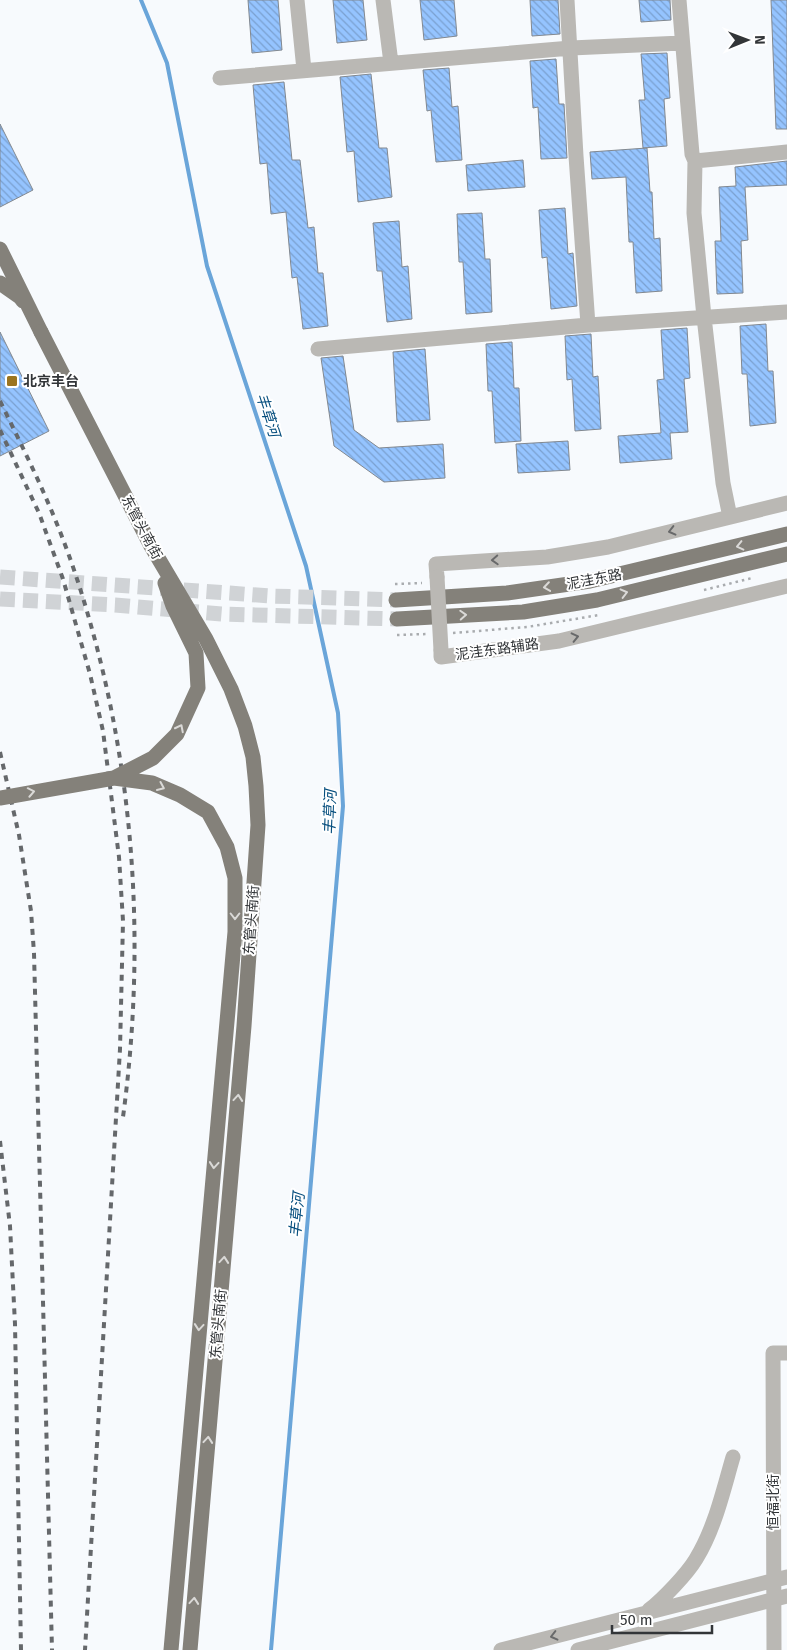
<svg xmlns="http://www.w3.org/2000/svg" width="787" height="1650" font-family="'Fira Sans','Noto Sans SC',sans-serif">
	<style>
		.lines { fill: none; stroke-linecap: round; stroke-linejoin: round }
		.stream { stroke: #6aa5d9; stroke-width: 4 }
		.building { fill: url(#building-back-hatch); stroke: #82888f }
		.major-tunnel { stroke: #d0d3d6; stroke-width: 15; stroke-dasharray: 15 8; stroke-linecap: butt }
		.path { stroke: #a9acaf; stroke-width: 2.5; stroke-dasharray: 2.5 4; stroke-linecap: butt }
		.minor { stroke: #bab8b4; stroke-width: 15 }
		.major { stroke: #84817a; stroke-width: 15 }
		.rail { stroke: #65686b; stroke-width: 4; stroke-dasharray: 6 6; stroke-linecap: butt }
		.minor-bridge { stroke: #bab8b4; stroke-width: 15 }
		.major-bridge { stroke: #84817a; stroke-width: 15 }
		.oneway { stroke: #68696a }
		.oneway2 { stroke: #dad9d7 }
		.poi-dot { fill: #9b7420; stroke: #fff; stroke-width: 2 }
		.labels { text-anchor: middle; stroke-width: 4; stroke-linejoin: round; paint-order: stroke }
		.poi-label { font-size: 14px; font-weight: bold; fill: #323538; stroke: #fff; text-anchor: start }
		.street-label { font-size: 14px; fill: #323538; stroke: #fff }
		.water-label { font-size: 15px; font-style: italic; fill: #044d7d; stroke: #fff }
	</style>
	<defs>
		<pattern id="building-back-hatch" width="6" height="6" patternUnits="userSpaceOnUse" patternTransform="scale(1.25)"><rect width="6" height="6" fill="#95c4ff"/><path d="M-1 5l2 2M0 0l6 6M5-1l2 2" fill="none" stroke="#7aa0cf"/></pattern>
	</defs>
	<rect width="100%" height="100%" fill="#f7fafd"/>
	<g class="lines">
		<path class="stream" d="M 141,0 L 167,63 L 207,266 L 306,566 L 338,713 L 343,806 L 271,1650"/>
	</g>
	<path class="building" d="M 248,0 L 278,0 L 282,50 L 252,53 Z
		M 333,0 L 363,0 L 367,40 L 337,43 Z
		M 420,0 L 454,0 L 457,36 L 424,40 Z
		M 530,0 L 558,0 L 560,34 L 532,36 Z
		M 639,0 L 670,0 L 671,20 L 641,22 Z
		M 771,0 L 787,0 L 787,129 L 776,129 Z
		M 667,53 L 670,98 L 664,99 L 667,146 L 643,148 L 639,100 L 645,100 L 641,54 Z
		M 556,59 L 559,104 L 564,104 L 567,158 L 541,159 L 538,107 L 533,108 L 530,61 Z
		M 449,68 L 452,107 L 458,106 L 462,160 L 436,162 L 431,110 L 427,111 L 423,70 Z
		M 371,74 L 379,148 L 387,148 L 392,197 L 358,202 L 354,151 L 347,152 L 340,77 Z
		M 284,82 L 292,160 L 300,160 L 308,228 L 314,227 L 318,273 L 323,273 L 328,326 L 303,329 L 297,277 L 292,278 L 286,212 L 271,214 L 267,163 L 260,164 L 253,85 Z
		M 0,124 L 33,190 L 0,207 Z
		M 647,148 L 650,192 L 652,192 L 654,239 L 660,238 L 662,291 L 636,293 L 633,242 L 629,242 L 626,177 L 592,179 L 590,152 Z
		M 523,160 L 525,187 L 468,191 L 466,165 Z
		M 787,161 L 787,185 L 745,187 L 748,240 L 741,241 L 743,293 L 717,294 L 715,241 L 721,241 L 719,187 L 736,186 L 735,167 Z
		M 565,208 L 568,254 L 573,253 L 577,306 L 551,309 L 547,257 L 542,258 L 539,210 Z
		M 482,213 L 485,259 L 490,259 L 492,312 L 466,314 L 463,262 L 459,262 L 457,214 Z
		M 399,221 L 402,267 L 408,266 L 412,319 L 387,322 L 382,271 L 377,271 L 373,223 Z
		M 766,324 L 768,371 L 773,371 L 776,423 L 750,426 L 747,374 L 742,374 L 740,326 Z
		M 687,328 L 690,378 L 684,379 L 688,432 L 670,433 L 672,459 L 620,463 L 618,436 L 661,433 L 657,380 L 664,379 L 661,330 Z
		M 0,332 L 49,431 L 0,456 Z
		M 591,334 L 593,377 L 598,376 L 601,429 L 575,431 L 572,379 L 567,380 L 565,336 Z
		M 512,342 L 514,388 L 519,388 L 521,441 L 495,443 L 492,391 L 488,391 L 486,344 Z
		M 425,349 L 430,420 L 397,422 L 393,352 Z
		M 343,356 L 354,430 L 379,448 L 443,444 L 445,478 L 384,482 L 334,446 L 321,358 Z
		M 568,441 L 570,470 L 518,473 L 516,444 Z"/>
	<g class="lines">
		<path class="major-tunnel" d="M 0,577 L 271,596 L 396,600
			M 0,599 L 115,605 L 222,614 L 397,619"/>
		<path class="path" d="M 395,584 L 422,583
			M 704,590 L 752,578
			M 453,633 L 527,627 L 599,615
			M 397,635 L 428,634"/>
		<path class="minor" d="M 297,0 L 304,70
			M 383,0 L 391,63
			M 567,0 L 576,156 L 588,325
			M 679,0 L 692,154 L 695,161 L 694,213 L 704,317 L 723,483 L 730,517
			M 220,78 L 571,48 L 682,43
			M 695,161 L 787,152
			M 318,349 L 588,325 L 787,312
			M 437,577 L 436,564 L 547,557 L 608,547 L 787,503
			M 441,650 L 441,657 L 559,641 L 787,586
			M 649,1610 C 663,1599 687,1574 696,1559 C 715,1528 723,1491 733,1457
			M 501,1650 L 787,1577
			M 578,1650 L 787,1596
			M 774,1650 L 773,1353 L 787,1353"/>
		<path class="major" d="M 0,249 L 41,332
			M 0,283 L 20,297 L 23,301
			M 396,600 L 507,593 L 590,581 L 787,534
			M 397,619 L 523,612 L 597,600 L 787,554"/>
		<path class="rail" d="M 0,401 C 23,448 46,494 64,542 C 75,571 84,600 92,629 C 136,788 145,954 123,1117
			M 0,430 L 39,513 L 63,579 L 90,674 L 103,731 L 119,857 L 123,921 L 120,1049 L 85,1650
			M 0,752 L 19,835 L 31,911 L 34,953 L 52,1650
			M 0,1141 L 10,1226 L 15,1324 L 21,1650"/>
		<path class="minor-bridge" d="M 437,577 L 441,650"/>
		<path class="major-bridge" d="M 41,332 L 151,546 L 206,639 L 231,689 L 245,726 L 253,757 L 256,786 L 258,825 L 244,1026 L 190,1650
			M 114,778 L 152,783 L 180,795 L 208,812 L 227,847 L 235,878 L 235,932 L 171,1650
			M 0,798 L 114,778 L 153,758 L 177,734 L 198,688 L 196,653 L 173,606 L 165,583"/>
	</g>
	<defs><path id="oneway-chevron" d="M-2-3.5L2.5 0L-2 3.5" fill="none" stroke-width="1.6" stroke-linecap="round" stroke-linejoin="round" transform="scale(1.25)"/></defs>
	<g class="oneway">
		<use href="#oneway-chevron" transform="translate(672 531) rotate(166)"/>
		<use href="#oneway-chevron" transform="translate(495 560) rotate(177)"/>
		<use href="#oneway-chevron" transform="translate(575 637) rotate(-13)"/>
		<use href="#oneway-chevron" transform="translate(554 1636) rotate(166)"/>
	</g>
	<g class="oneway2">
		<use href="#oneway-chevron" transform="translate(740 546) rotate(167)"/>
		<use href="#oneway-chevron" transform="translate(547 587) rotate(172)"/>
		<use href="#oneway-chevron" transform="translate(624 593) rotate(-14)"/>
		<use href="#oneway-chevron" transform="translate(463 615) rotate(-3)"/>
		<use href="#oneway-chevron" transform="translate(180 728) rotate(-63)"/>
		<use href="#oneway-chevron" transform="translate(161 787) rotate(24)"/>
		<use href="#oneway-chevron" transform="translate(31 792) rotate(-11)"/>
		<use href="#oneway-chevron" transform="translate(235 916) rotate(90)"/>
		<use href="#oneway-chevron" transform="translate(238 1098) rotate(-85)"/>
		<use href="#oneway-chevron" transform="translate(214 1165) rotate(95)"/>
		<use href="#oneway-chevron" transform="translate(224 1260) rotate(-85)"/>
		<use href="#oneway-chevron" transform="translate(199 1327) rotate(95)"/>
		<use href="#oneway-chevron" transform="translate(208 1440) rotate(-85)"/>
		<use href="#oneway-chevron" transform="translate(194 1601) rotate(-85)"/>
	</g>
	<rect class="poi-dot" x="6" y="375" width="12" height="12" rx="2.5"/>
	<g class="labels">
		<g class="poi-label">
			<text x="23" y="386">北京丰台</text>
		</g>
		<g class="street-label">
			<text transform="translate(142 527) rotate(62)" y="5">东管头南街</text>
			<text transform="translate(594 579) rotate(-11)" y="5">泥洼东路</text>
			<text transform="translate(497 649) rotate(-8)" y="5">泥洼东路辅路</text>
			<text transform="translate(251 920) rotate(-86)" y="5">东管头南街</text>
			<text transform="translate(218 1324) rotate(-85)" y="5">东管头南街</text>
			<text transform="translate(773 1502) rotate(-90)" y="5">恒福北街</text>
		</g>
		<g class="water-label">
			<text transform="translate(268 415) rotate(72)" y="5">丰草河</text>
			<text transform="translate(330 812) rotate(-88)" y="5">丰草河</text>
			<text transform="translate(297 1215) rotate(-85)" y="5">丰草河</text>
		</g>
	</g>
	<g transform="translate(747 40) rotate(89)" stroke="#ffffff" stroke-width="4" paint-order="stroke">
	<path d="M0-4L9 19L0 12L-9 19Z" fill="#323538"/>
	<text y="-8" font-size="14" font-weight="bold" text-anchor="middle" fill="#323538">N</text>
	</g>
	<path d="M612 1625v8h100v-8" fill="none" stroke="#323538" stroke-width="2.5"/>
	<text x="620" y="1625" font-size="15" fill="#323538" stroke="#ffffff" stroke-width="4" paint-order="stroke">50 m</text>
</svg>
